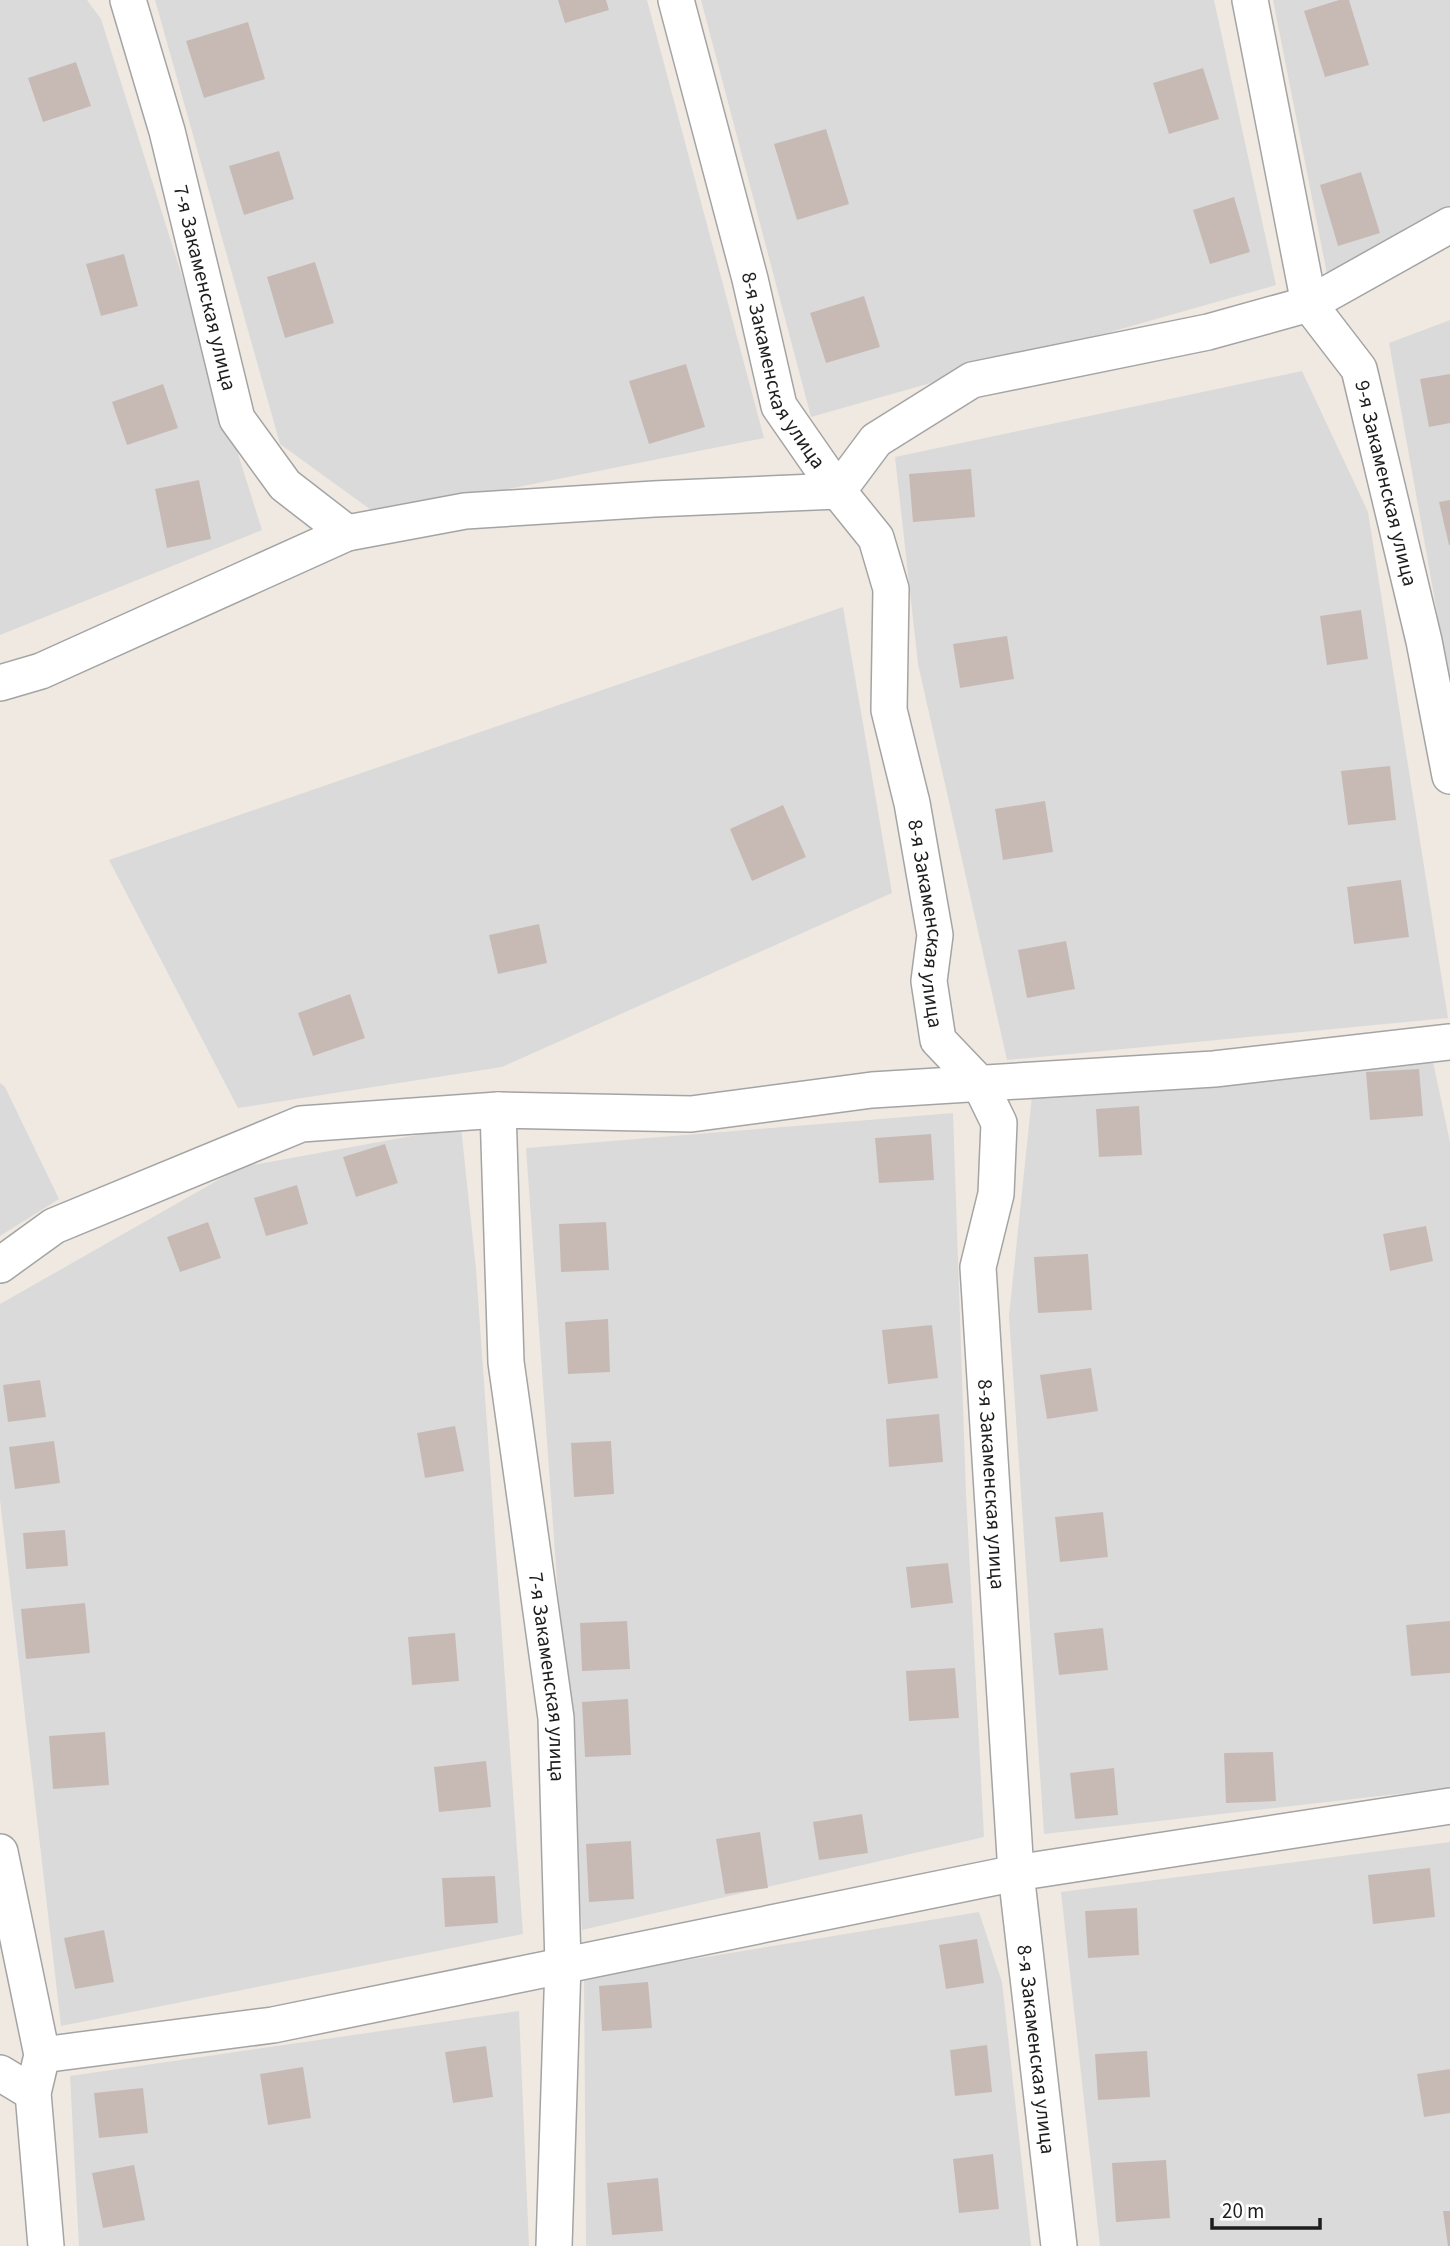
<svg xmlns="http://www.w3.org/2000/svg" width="1450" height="2246" font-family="'Source Sans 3',sans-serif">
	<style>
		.residential { fill: #dbdada }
		.building { fill: #c7bab5 }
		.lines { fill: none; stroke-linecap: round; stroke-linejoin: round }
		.minor-casing { stroke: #a4a4a4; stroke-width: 38 }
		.minor { stroke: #fff; stroke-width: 35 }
		.labels { text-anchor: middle; stroke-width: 5; stroke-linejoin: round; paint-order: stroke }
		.street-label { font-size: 21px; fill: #1d1d1d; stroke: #fff }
	</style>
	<rect width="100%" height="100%" fill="#efe9e2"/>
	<path class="residential" d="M 0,0 L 87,0 L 101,19 L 262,530 L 0,635 Z
		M 155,0 L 647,0 L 764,438 L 378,515 L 280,444 Z
		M 701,0 L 1214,0 L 1276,285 L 811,417 Z
		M 1273,0 L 1450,0 L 1450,235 L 1327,274 Z
		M 1450,320 L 1450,685 L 1389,343 Z
		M 1302,371 L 1368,512 L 1448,1018 L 1007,1060 L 918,664 L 895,457 Z
		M 843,607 L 892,893 L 502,1067 L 238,1108 L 109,860 Z
		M 1432,1057 L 1450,1142 L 1450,1788 L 1044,1834 L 1009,1316 L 1032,1096 Z
		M 0,1083 L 5,1087 L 59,1199 L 0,1236 Z
		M 953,1113 L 966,1494 L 984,1837 L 582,1930 L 526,1148 Z
		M 461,1127 L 476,1269 L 523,1934 L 61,2026 L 0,1500 L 0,1304 L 241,1167 Z
		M 1450,1842 L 1450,2246 L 1100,2246 L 1061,1892 Z
		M 979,1912 L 1002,1982 L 1031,2246 L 586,2246 L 584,1977 Z
		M 519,2011 L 529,2246 L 79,2246 L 70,2076 Z"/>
	<path class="building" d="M 558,0 L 606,0 L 609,10 L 565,23 Z
		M 1339,0 L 1349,0 L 1369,65 L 1325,77 L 1304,11 Z
		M 248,22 L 265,79 L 204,98 L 186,41 Z
		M 76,62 L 91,106 L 43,122 L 28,78 Z
		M 1203,68 L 1219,119 L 1169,134 L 1153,83 Z
		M 826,129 L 849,204 L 797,220 L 774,144 Z
		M 279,151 L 294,199 L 244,215 L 229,166 Z
		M 1361,172 L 1380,233 L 1338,246 L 1320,185 Z
		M 1234,197 L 1250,252 L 1210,264 L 1193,210 Z
		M 124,254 L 138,306 L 101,316 L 86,264 Z
		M 315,262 L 334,323 L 285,338 L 267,277 Z
		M 864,296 L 880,347 L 826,363 L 810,313 Z
		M 686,364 L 705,427 L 649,444 L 629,381 Z
		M 1450,374 L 1450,423 L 1429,427 L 1420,379 Z
		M 163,384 L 178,428 L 127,445 L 112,402 Z
		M 971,469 L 975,517 L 913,522 L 909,474 Z
		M 199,480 L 211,539 L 167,548 L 155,489 Z
		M 1450,500 L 1450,545 L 1449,545 L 1439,502 Z
		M 1361,610 L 1368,659 L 1327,665 L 1320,616 Z
		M 1007,636 L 1014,679 L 960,688 L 953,644 Z
		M 1390,766 L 1396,820 L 1348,825 L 1341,771 Z
		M 1045,801 L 1053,852 L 1003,860 L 995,809 Z
		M 783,805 L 806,857 L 752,881 L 730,829 Z
		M 1401,880 L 1409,937 L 1354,944 L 1347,887 Z
		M 539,924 L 547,963 L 498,974 L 489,935 Z
		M 1066,941 L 1075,989 L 1027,998 L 1018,950 Z
		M 350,994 L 365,1038 L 313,1056 L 298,1013 Z
		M 1419,1069 L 1423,1116 L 1370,1120 L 1366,1072 Z
		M 1139,1106 L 1142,1155 L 1099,1157 L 1096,1109 Z
		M 931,1134 L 934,1180 L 879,1183 L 875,1138 Z
		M 385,1144 L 398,1183 L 356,1197 L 343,1157 Z
		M 297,1185 L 308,1224 L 266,1236 L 254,1198 Z
		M 208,1222 L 221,1258 L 180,1272 L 167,1237 Z
		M 606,1222 L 609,1270 L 561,1272 L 559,1224 Z
		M 1426,1226 L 1433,1261 L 1390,1271 L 1383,1234 Z
		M 1088,1254 L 1092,1310 L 1038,1313 L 1034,1257 Z
		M 608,1319 L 610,1372 L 568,1374 L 565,1322 Z
		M 932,1325 L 938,1378 L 888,1384 L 882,1330 Z
		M 1091,1368 L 1098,1411 L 1047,1419 L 1040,1375 Z
		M 40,1380 L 46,1417 L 8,1422 L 3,1385 Z
		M 939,1414 L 943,1462 L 889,1467 L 886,1419 Z
		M 455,1426 L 464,1471 L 425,1478 L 417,1433 Z
		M 54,1441 L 60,1483 L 15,1489 L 9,1447 Z
		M 611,1441 L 614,1494 L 574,1497 L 571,1443 Z
		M 1103,1512 L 1108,1557 L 1060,1562 L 1055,1517 Z
		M 65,1530 L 68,1566 L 26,1569 L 23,1533 Z
		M 948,1563 L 953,1603 L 911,1608 L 906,1567 Z
		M 85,1603 L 90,1653 L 26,1659 L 21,1609 Z
		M 627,1621 L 630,1669 L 582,1671 L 580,1623 Z
		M 1450,1621 L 1450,1673 L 1411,1676 L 1406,1625 Z
		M 1103,1628 L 1108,1670 L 1059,1675 L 1054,1633 Z
		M 455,1633 L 459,1681 L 412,1685 L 408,1637 Z
		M 955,1668 L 959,1718 L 909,1721 L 906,1671 Z
		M 628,1699 L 631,1755 L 585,1757 L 582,1702 Z
		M 105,1732 L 109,1785 L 53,1789 L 49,1736 Z
		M 1273,1752 L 1276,1801 L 1226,1803 L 1224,1753 Z
		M 486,1761 L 491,1807 L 439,1812 L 434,1767 Z
		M 1114,1768 L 1118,1815 L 1075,1819 L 1070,1773 Z
		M 862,1814 L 868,1853 L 819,1860 L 813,1822 Z
		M 760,1832 L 768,1888 L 725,1894 L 716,1839 Z
		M 631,1841 L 634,1899 L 589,1902 L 586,1844 Z
		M 1430,1868 L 1435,1917 L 1373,1924 L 1368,1875 Z
		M 495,1876 L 498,1923 L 445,1927 L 442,1878 Z
		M 1137,1908 L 1139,1955 L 1088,1958 L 1085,1911 Z
		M 104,1930 L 114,1982 L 75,1989 L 64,1938 Z
		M 977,1939 L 984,1983 L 946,1989 L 939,1945 Z
		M 648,1982 L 652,2028 L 602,2031 L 599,1986 Z
		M 987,2045 L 992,2092 L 955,2096 L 950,2050 Z
		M 486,2046 L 493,2097 L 453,2103 L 445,2052 Z
		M 1147,2051 L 1150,2097 L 1098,2100 L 1095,2054 Z
		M 303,2067 L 311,2118 L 268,2125 L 260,2074 Z
		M 1450,2069 L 1450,2113 L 1424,2117 L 1417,2074 Z
		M 143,2088 L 148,2133 L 99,2138 L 94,2093 Z
		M 993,2154 L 999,2209 L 959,2213 L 953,2159 Z
		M 1166,2160 L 1170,2218 L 1116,2222 L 1112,2163 Z
		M 134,2165 L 145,2220 L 103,2228 L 92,2173 Z
		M 658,2178 L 663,2231 L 612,2235 L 607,2183 Z
		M 1443,2211 L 1450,2211 L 1450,2246 L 1448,2246 Z"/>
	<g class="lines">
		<defs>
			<g id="minor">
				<path id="s1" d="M 128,0 L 167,131 L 237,419 L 285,485 L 347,533"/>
				<path id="s2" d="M 676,0 L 750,279 L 779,406 L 838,491 L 876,538 L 891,589 L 889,710 L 912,803 L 935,935 L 929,981 L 938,1040 L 980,1084 L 999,1123 L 996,1194 L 978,1267 L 1016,1873 L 1059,2246"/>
				<path id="s3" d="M 1250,0 L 1309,304 L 1359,369 L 1424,641 L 1450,776"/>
				<path d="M 0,683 L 41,671 L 347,533 L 465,511 L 654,499 L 838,491 L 876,440 L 972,380 L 1208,332 L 1309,304 L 1450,225"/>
				<path id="s4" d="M 498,1110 L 506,1362 L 556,1718 L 563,1964 L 554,2246"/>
				<path d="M 0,1265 L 54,1226 L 301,1124 L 498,1110 L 691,1114 L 872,1090 L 1214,1069 L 1450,1042"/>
				<path d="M 0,1852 L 42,2055 L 33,2093 L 46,2246"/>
				<path d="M 42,2055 L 273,2025 L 1016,1873 L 1450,1806"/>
				<path d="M 0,2073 L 33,2093"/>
			</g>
		</defs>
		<use href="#minor" class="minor-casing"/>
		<use href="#minor" class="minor"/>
	</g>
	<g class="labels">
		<g class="street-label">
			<text dy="7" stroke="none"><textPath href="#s1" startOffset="298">7-я Закаменская улица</textPath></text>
			<text dy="7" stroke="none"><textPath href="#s2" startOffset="387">8-я Закаменская улица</textPath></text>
			<text dy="7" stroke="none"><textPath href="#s3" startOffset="509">9-я Закаменская улица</textPath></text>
			<text dy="7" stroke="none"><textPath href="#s2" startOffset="975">8-я Закаменская улица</textPath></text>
			<text dy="7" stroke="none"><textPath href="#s2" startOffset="1561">8-я Закаменская улица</textPath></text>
			<text dy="7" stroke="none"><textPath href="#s4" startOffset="570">7-я Закаменская улица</textPath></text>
			<text dy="7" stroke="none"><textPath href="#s2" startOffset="2128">8-я Закаменская улица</textPath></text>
		</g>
	</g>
	<path d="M1212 2218v10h108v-10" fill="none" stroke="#1d1d1d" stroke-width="3.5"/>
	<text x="1222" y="2218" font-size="21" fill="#1d1d1d" stroke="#ffffff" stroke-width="5" paint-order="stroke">20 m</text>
</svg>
